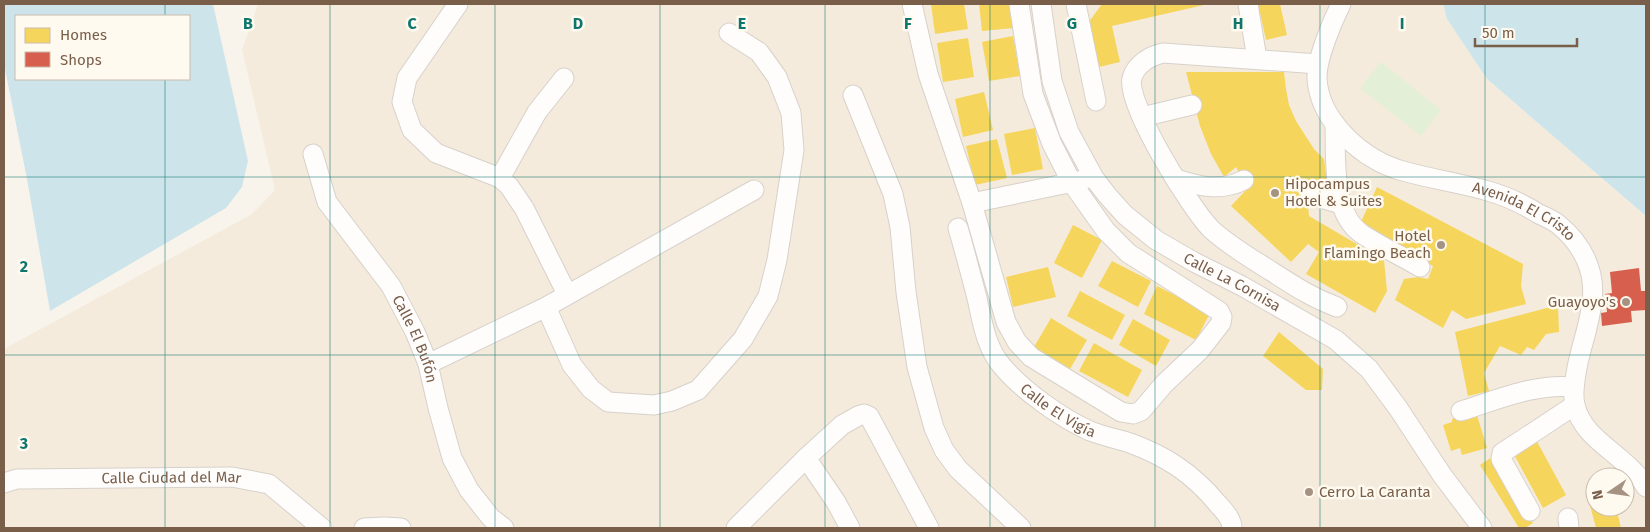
<svg xmlns="http://www.w3.org/2000/svg" width="1650" height="532" font-family="'Fira Sans',sans-serif">
	<style>
		.residential { fill: #f4ebdc; fill-rule: evenodd }
		.green { fill: #e3f0d7 }
		.water { fill: #cde5ea; fill-rule: evenodd }
		.homes { fill: #f6d55c }
		.shops { fill: #d6604d }
		.lines { fill: none; stroke-linecap: round; stroke-linejoin: round }
		.minor-casing { stroke: #d7d1ca; stroke-width: 21 }
		.minor { stroke: #fefdfc; stroke-width: 19 }
		.grid { fill: none; stroke: #0f766e; stroke-width: 1; stroke-opacity: 0.55 }
		.poi-dot { fill: #a59283; stroke: #fffaef; stroke-width: 2 }
		.labels { text-anchor: middle; stroke-width: 5; stroke-linejoin: round; paint-order: stroke }
		.poi-label { font-size: 15px; fill: #795e4a; stroke: #fffaef; text-anchor: start }
		.street-label { font-size: 15px; fill: #795e4a; stroke: #fffaef }
		.grid-label { font-size: 16px; text-anchor: middle; font-weight: bold; fill: #0f766e; stroke: #fffaef; stroke-width: 5; stroke-linejoin: round; paint-order: stroke }
	</style>
	<rect width="100%" height="100%" fill="#f8f4ec"/>
	<path class="residential" d="M 258,4 L 1443,4 L 1447,19 L 1487,79 L 1646,216 L 1646,528 L 4,528 L 4,349 L 252,214 L 275,190 L 242,50 ZM 1595,477 L 1625,477 L 1625,507 L 1595,507 Z"/>
	<path class="green" d="M 1381,62 L 1441,110 L 1421,136 L 1360,88 Z"/>
	<path class="water" d="M 4,4 L 213,4 L 248,161 L 242,187 L 226,208 L 50,311 L 27,179 L 4,64 ZM 16,16 L 189,16 L 189,79 L 16,79 Z
		M 1443,4 L 1646,4 L 1646,216 L 1487,79 L 1447,19 Z"/>
	<path class="homes" d="M 931,4 L 964,4 L 968,29 L 935,34 Z
		M 979,4 L 1011,4 L 1014,28 L 982,31 Z
		M 1102,4 L 1204,4 L 1204,5 L 1112,26 L 1120,62 L 1099,67 L 1088,23 Z
		M 1258,4 L 1280,4 L 1287,35 L 1266,40 Z
		M 1013,36 L 1020,76 L 989,81 L 982,42 Z
		M 968,38 L 974,77 L 943,82 L 937,43 Z
		M 1186,72 L 1284,72 L 1286,89 L 1289,105 L 1296,121 L 1314,149 L 1324,159 L 1328,187 L 1306,186 L 1309,216 L 1384,260 L 1387,291 L 1375,313 L 1306,274 L 1319,252 L 1308,244 L 1291,262 L 1231,206 L 1248,188 L 1236,167 L 1224,177 L 1211,154 L 1200,126 Z
		M 984,92 L 993,130 L 963,137 L 955,99 Z
		M 1035,128 L 1043,169 L 1012,175 L 1004,134 Z
		M 997,139 L 1007,178 L 975,185 L 966,146 Z
		M 1377,187 L 1523,264 L 1521,286 L 1526,304 L 1466,319 L 1452,310 L 1443,328 L 1395,300 L 1404,279 L 1418,277 L 1428,279 L 1433,266 L 1359,226 Z
		M 1073,225 L 1102,240 L 1082,278 L 1054,263 Z
		M 1112,261 L 1151,281 L 1138,307 L 1098,286 Z
		M 1048,267 L 1056,297 L 1013,307 L 1006,277 Z
		M 1157,286 L 1210,313 L 1196,340 L 1144,314 Z
		M 1080,291 L 1125,315 L 1112,340 L 1067,316 Z
		M 1558,305 L 1559,332 L 1546,334 L 1534,350 L 1527,347 L 1521,355 L 1500,346 L 1484,373 L 1489,391 L 1468,396 L 1455,332 Z
		M 1051,318 L 1087,340 L 1070,369 L 1034,347 Z
		M 1133,319 L 1170,340 L 1156,366 L 1119,345 Z
		M 1279,332 L 1323,369 L 1322,390 L 1306,390 L 1263,356 Z
		M 1094,343 L 1142,370 L 1128,397 L 1079,371 Z
		M 1476,412 L 1487,448 L 1462,455 L 1460,448 L 1451,451 L 1443,425 L 1452,422 L 1452,419 Z
		M 1534,436 L 1566,495 L 1543,508 L 1511,449 Z
		M 1492,457 L 1533,523 L 1525,528 L 1519,528 L 1480,465 Z
		M 1595,497 L 1595,507 L 1616,507 L 1621,528 L 1596,528 L 1588,498 Z"/>
	<path class="shops" d="M 1639,268 L 1641,291 L 1646,291 L 1646,310 L 1631,311 L 1632,322 L 1602,326 L 1601,313 L 1607,312 L 1605,294 L 1612,293 L 1610,272 Z"/>
	<g class="lines">
		<defs>
			<g id="minor">
				<path d="M 458,4 L 407,78 L 402,102 L 412,130 L 436,153 L 500,178 L 509,186 L 524,208 L 567,294"/>
				<path d="M 912,4 L 928,74 L 972,203 L 1006,322 L 1017,342 L 1031,357 L 1121,412 L 1133,414 L 1141,411 L 1164,384 L 1200,350 L 1221,323 L 1222,317 L 1219,311 L 1128,253 L 1106,231 L 1072,183 L 1052,144 L 1033,94 L 1019,4"/>
				<path id="s1" d="M 1041,4 L 1052,81 L 1069,132 L 1094,178 L 1107,195 L 1125,215 L 1156,240 L 1194,262 L 1242,286 L 1336,340 L 1369,369 L 1398,408 L 1442,475 L 1482,528"/>
				<path d="M 1076,4 L 1096,101"/>
				<path d="M 1248,4 L 1257,59"/>
				<path id="s2" d="M 1341,4 C 1332,22 1316,60 1317,79 C 1320,122 1363,160 1403,171 C 1431,179 1460,183 1488,191 C 1506,196 1523,204 1539,214 C 1546,217 1553,220 1559,225 C 1582,244 1596,271 1592,301 C 1590,324 1581,346 1577,368 C 1575,380 1572,393 1575,405 C 1583,438 1617,451 1637,475 C 1641,478 1643,483 1646,487"/>
				<path d="M 1318,64 L 1163,53 C 1150,56 1136,64 1132,78 C 1125,103 1192,211 1212,230 C 1230,246 1250,258 1271,271 C 1293,285 1312,298 1337,307"/>
				<path d="M 853,95 L 893,194 L 900,227 L 906,292 L 917,367 L 934,428 L 944,450 L 958,469 L 1021,528"/>
				<path d="M 1142,117 L 1192,105"/>
				<path d="M 1335,124 C 1336,158 1331,213 1362,234 C 1380,246 1401,256 1420,267"/>
				<path id="s3" d="M 313,154 L 327,202 L 391,286 L 415,332 L 428,364 L 438,408 L 452,458 L 469,490 L 491,518 L 504,528"/>
				<path d="M 500,178 L 537,112 L 564,78"/>
				<path d="M 1176,179 C 1198,186 1221,192 1244,180"/>
				<path d="M 1310,195 L 1341,204"/>
				<path d="M 972,203 L 1083,180"/>
				<path id="s4" d="M 958,228 C 965,252 971,275 977,298 C 982,321 986,348 1002,366 C 1022,390 1061,418 1090,431 C 1103,436 1117,439 1130,443 C 1166,456 1193,474 1217,503 C 1223,510 1232,518 1232,528"/>
				<path d="M 546,307 L 572,365 L 591,389 L 608,402 L 654,405 L 672,401 L 698,390 L 743,339 L 768,296 L 777,260 L 794,150 L 791,113 L 777,77 L 759,52 L 729,33"/>
				<path d="M 428,364 L 546,307 L 754,190"/>
				<path d="M 1461,411 C 1497,400 1535,383 1574,387"/>
				<path d="M 806,458 L 836,502 L 850,528"/>
				<path id="s5" d="M 4,483 L 17,479 L 232,477 L 269,484 L 322,528"/>
				<path d="M 1530,511 L 1501,459 L 1502,453 L 1575,405"/>
				<path d="M 1568,518 L 1569,528"/>
				<path d="M 364,528 L 384,527 L 401,528"/>
				<path d="M 736,528 L 806,458 L 842,425 L 858,416 L 864,414 L 869,416 L 929,528"/>
			</g>
		</defs>
		<use href="#minor" class="minor-casing"/>
		<use href="#minor" class="minor"/>
	</g>
	<path class="grid" d="M 165,4 L 165,16M 330,4 L 330,528M 495,4 L 495,528M 660,4 L 660,528M 825,4 L 825,528M 990,4 L 990,528M 1155,4 L 1155,528M 1320,4 L 1320,528M 1485,4 L 1485,528M 165,79 L 165,528M 4,177 L 1646,177M 4,355 L 1646,355"/>
	<g class="poi-dot">
		<circle cx="1275" cy="193" r="5"/>
		<circle cx="1441" cy="245" r="5"/>
		<circle cx="1626" cy="302" r="5"/>
		<circle cx="1309" cy="492" r="5"/>
	</g>
	<g class="labels">
		<g class="poi-label">
			<text x="1285" y="189">Hipocampus<tspan x="1285" dy="17">Hotel &amp; Suites</tspan></text>
			<text x="1431" y="241" text-anchor="end">Hotel<tspan x="1431" dy="17">Flamingo Beach</tspan></text>
			<text x="1616" y="307" text-anchor="end">Guayoyo's</text>
			<text x="1319" y="497">Cerro La Caranta</text>
		</g>
		<g class="street-label">
			<text dy="5" stroke="none"><textPath href="#s2" startOffset="341">Avenida El Cristo</textPath></text>
			<text dy="5" stroke="none"><textPath href="#s1" startOffset="359">Calle La Cornisa</textPath></text>
			<text dy="5" stroke="none"><textPath href="#s3" startOffset="214">Calle El Bufón</textPath></text>
			<text dy="5" stroke="none"><textPath href="#s4" startOffset="218">Calle El Vigía</textPath></text>
			<text dy="5" stroke="none"><textPath href="#s5" startOffset="168">Calle Ciudad del Mar</textPath></text>
		</g>
	</g>
	<g class="grid-label">
		<text x="248" y="29">B</text>
		<text x="412" y="29">C</text>
		<text x="578" y="29">D</text>
		<text x="742" y="29">E</text>
		<text x="908" y="29">F</text>
		<text x="1072" y="29">G</text>
		<text x="1238" y="29">H</text>
		<text x="1402" y="29">I</text>
		<text x="24" y="272">2</text>
		<text x="24" y="449">3</text>
	</g>
	<rect width="1650" height="532" fill="none" stroke="#795e4a" stroke-width="10"/>
	<rect x="15" y="15" width="175" height="65" fill="#fffaef" stroke="#c9bcad"/>
	<rect x="25" y="28" width="25" height="15" fill="#f6d55c" stroke="#c9bcad"/>
	<text x="60" y="40" font-size="15" fill="#795e4a">Homes</text>
	<rect x="25" y="52" width="25" height="15" fill="#d6604d" stroke="#c9bcad"/>
	<text x="60" y="65" font-size="15" fill="#795e4a">Shops</text>
	<g transform="translate(1610 492) rotate(257)"><circle r="24" fill="#fffaef" stroke="#c9bcad"/>
	<path d="M0-4L9 19L0 12L-9 19Z" fill="#a59283"/>
	<text y="-8" font-size="14" font-weight="bold" text-anchor="middle" fill="#795e4a">N</text>
	</g>
	<path d="M1475 38v8h102v-8" fill="none" stroke="#795e4a" stroke-width="2.5"/>
	<text x="1482" y="38" font-size="15" fill="#795e4a" stroke="#fffaef" stroke-width="4" paint-order="stroke">50 m</text>
</svg>
